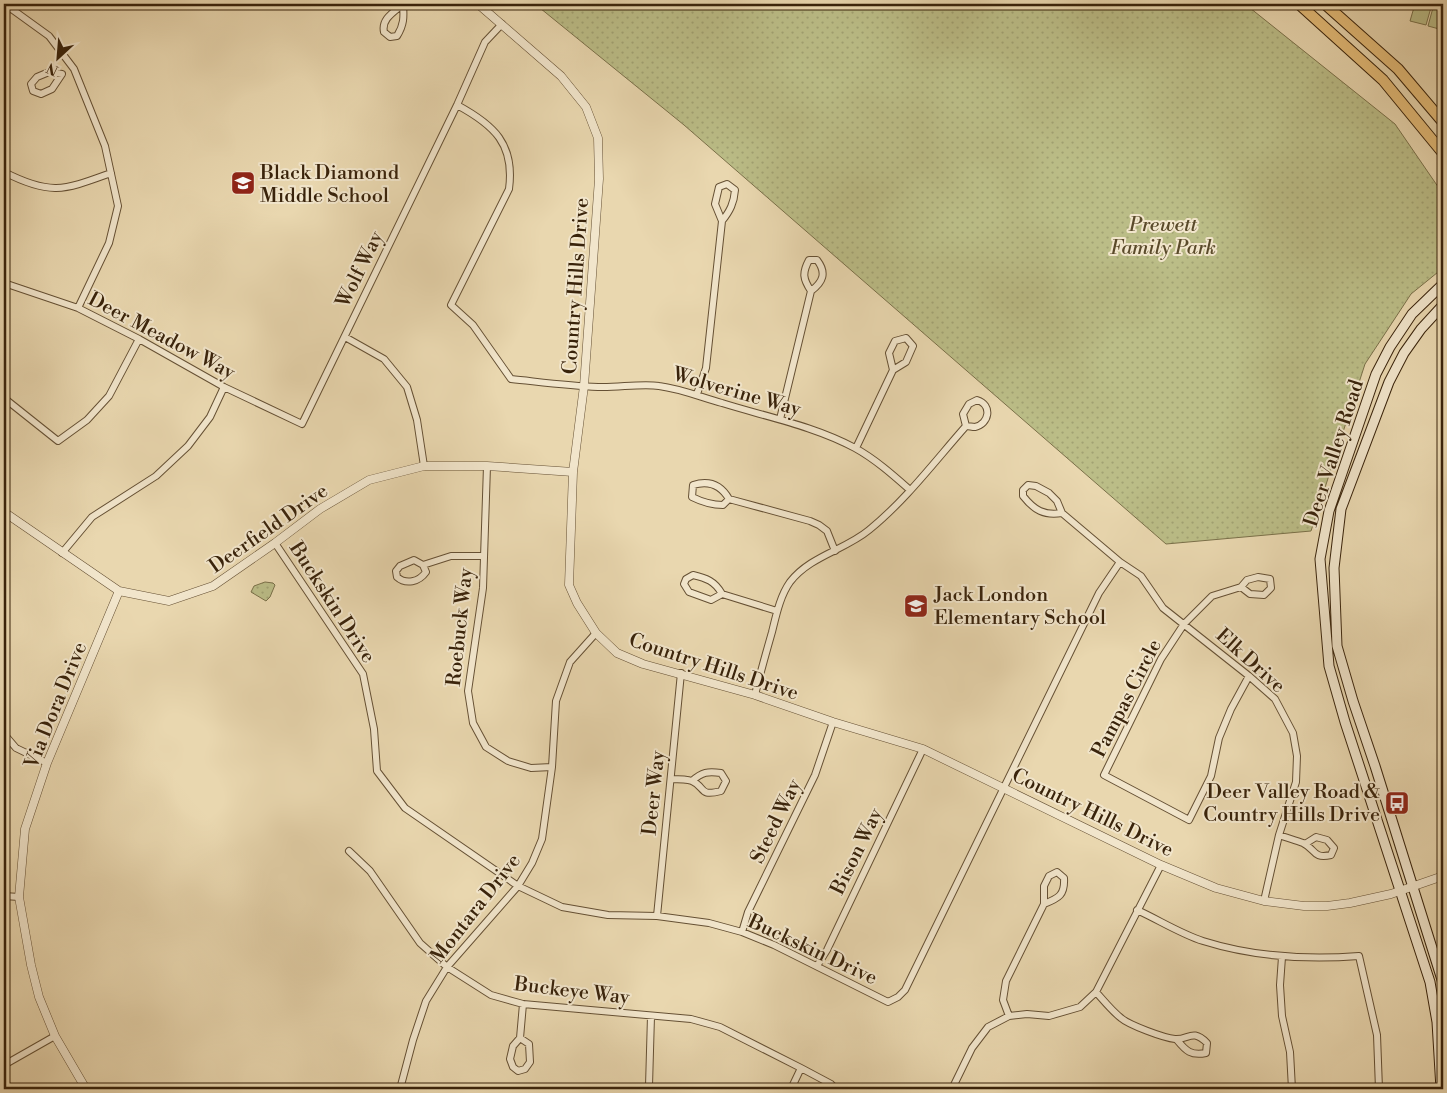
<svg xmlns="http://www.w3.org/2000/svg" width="1447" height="1093" font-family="'Libre Bodoni',serif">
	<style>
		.grass { fill: url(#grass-dots); stroke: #7a7049 }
		.garden { fill: #bbbd87; stroke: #7a7049 }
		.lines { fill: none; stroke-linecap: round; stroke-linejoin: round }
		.minor-casing { stroke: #655034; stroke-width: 8 }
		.tertiary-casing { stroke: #655034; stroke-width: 9 }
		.secondary-casing { stroke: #39230b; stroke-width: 11 }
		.primary-casing { stroke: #39230b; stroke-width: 12 }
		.minor { stroke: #f1e5cb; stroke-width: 6 }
		.tertiary { stroke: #f1e5cb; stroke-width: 8 }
		.secondary { stroke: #f1e5cb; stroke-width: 9 }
		.primary { stroke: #e4bc78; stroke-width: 10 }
		.labels { text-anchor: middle; stroke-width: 4; stroke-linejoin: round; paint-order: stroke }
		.poi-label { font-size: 20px; fill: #39230b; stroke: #f1e5cb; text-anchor: start }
		.park-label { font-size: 20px; font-style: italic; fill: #5a4a2a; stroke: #f1e5cb }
		.street-label { font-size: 20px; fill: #39230b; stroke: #f1e5cb }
	</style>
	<defs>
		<pattern id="grass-dots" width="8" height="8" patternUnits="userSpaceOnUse" patternTransform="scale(1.25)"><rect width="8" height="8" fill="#bbbd87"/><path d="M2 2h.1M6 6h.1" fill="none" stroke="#a2a273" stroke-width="1.8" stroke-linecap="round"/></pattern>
	</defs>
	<rect width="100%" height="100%" fill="#e9d7af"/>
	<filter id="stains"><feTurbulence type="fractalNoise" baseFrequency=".004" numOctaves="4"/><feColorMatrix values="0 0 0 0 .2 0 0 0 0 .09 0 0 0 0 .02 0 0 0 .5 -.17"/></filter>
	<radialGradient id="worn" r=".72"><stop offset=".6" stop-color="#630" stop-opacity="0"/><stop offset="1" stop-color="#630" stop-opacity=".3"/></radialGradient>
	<path class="grass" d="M 535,4 L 1245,4 L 1395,124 L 1443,194 L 1443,268 L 1411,294 L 1365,364 L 1311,531 L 1166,544 L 684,125 Z
		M 265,582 L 273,583 L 275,585 L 270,597 L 266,601 L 251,592 L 254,586 Z"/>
	<path class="garden" d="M 1415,4 L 1432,4 L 1426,25 L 1410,21 Z
		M 1434,4 L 1443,4 L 1443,30 L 1428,26 Z"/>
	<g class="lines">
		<defs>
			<path id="minor" d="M 403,4 C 394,12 381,19 384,32 L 390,37 L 397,36 C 404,25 404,17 403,4
				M 4,6 L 13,10 L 49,36 L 74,69 L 105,146 L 118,206 L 109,243 L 78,308
				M 49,72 L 62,74 L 52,89 L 41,94 L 33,91 L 31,84 L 37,77 Z
				M 457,105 C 494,125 515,144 509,189 L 451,305 L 473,325 L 511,379 C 540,382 569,386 598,387 C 617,388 642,383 659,386 C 682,389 700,397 722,403 C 767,417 814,426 855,448 C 875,459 893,475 910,490
				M 4,172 C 51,196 64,190 111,173
				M 4,283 L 78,308 L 139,339 L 224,387 L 302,424 L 457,105 L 485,42 L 502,24
				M 345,337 L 384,359 L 407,387 L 417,420 L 424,466
				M 697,394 L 706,368 L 722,221 C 730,211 734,203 735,190 L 727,184 L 719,187 L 715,204 L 722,221
				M 4,398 L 58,441 L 87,420 L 109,396 L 139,339
				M 780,419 L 811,291 C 823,282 827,273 817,260 L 809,260 C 802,273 803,279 811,291
				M 856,448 L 893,370 L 906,362 L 913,346 L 906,338 L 895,341 L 889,353 L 893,370
				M 487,466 L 483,588 L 468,691 L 473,723 L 486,747 L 508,761 L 531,768 L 552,767
				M 729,499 L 723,505 C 712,505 702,502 692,497 L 693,485 C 709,480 721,485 729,499 L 810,521 L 819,525 L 827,531 L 835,551
				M 1062,513 C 1044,516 1034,510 1023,496 L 1023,490 L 1028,485 L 1036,486 L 1049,493 L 1057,501 L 1062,513 L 1120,562 L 1141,576 L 1163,608 L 1249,676 L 1275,699 L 1293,733 L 1297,756 L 1296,782 L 1279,835 L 1264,901
				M 275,543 L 363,674 L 374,729 L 377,771 L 405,808 L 518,886 L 562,907 L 608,915 L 657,916 L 709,923 L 742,932 L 774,945 L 888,1002 L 898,997 L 905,990 L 1099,593 L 1120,562
				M 62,553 L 92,517 L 156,476 L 188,446 L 210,417 L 224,387
				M 423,565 L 426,572 C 419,582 406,585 397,577 L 396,571 L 400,566 L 414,560 L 423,565 L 451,556 L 483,556
				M 1241,587 L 1250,594 L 1264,595 L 1271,588 L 1270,579 L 1258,577 L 1247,580 L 1241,587 L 1212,596 L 1184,624 L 1161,659 L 1104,775 L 1189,820 L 1211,776 L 1219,738 L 1231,709 L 1249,676
				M 722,594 L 711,600 L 689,592 L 684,584 L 686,579 L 693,575 C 706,578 715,581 722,594 L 777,611
				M 755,695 C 760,674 766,653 772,632 C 776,616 780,596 790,582 C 810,556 845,550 869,530 C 906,500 935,461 966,426 C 969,426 972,427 975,427 C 989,424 993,405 977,400 L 969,404 L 963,414 L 966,426
				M 4,734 L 16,748 L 47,763
				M 671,779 C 677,779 686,779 692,781 C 706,787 698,797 721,791 L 726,781 L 721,773 C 708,771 702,772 692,781
				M 1279,835 C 1287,838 1295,840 1303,843 C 1316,849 1312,859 1331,855 L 1334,848 L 1327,840 L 1316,837 L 1305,844
				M 349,851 L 370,871 L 420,943 L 447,967 L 491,995 L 523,1004 L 691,1019 L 720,1027 L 801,1068 L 831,1084 L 836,1089
				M 4,896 L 19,897
				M 1137,910 C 1159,920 1181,934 1203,941 C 1254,957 1306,960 1359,956 L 1377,1035 L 1379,1089
				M 657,916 L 681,673
				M 742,932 L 748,912 L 815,775 L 833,722
				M 1282,957 L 1280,985 L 1282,1016 L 1290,1052 L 1292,1089
				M 817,966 L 827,950 L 923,749
				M 1096,992 C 1104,1001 1112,1011 1121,1018 C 1129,1025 1164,1038 1175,1039 C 1189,1040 1192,1028 1207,1043 L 1206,1053 C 1191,1056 1186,1051 1177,1040
				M 651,1016 L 649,1086 L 654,1089
				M 1009,1016 L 1003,1000 L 1006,981 L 1044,904 L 1044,886 L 1049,876 L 1057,872 L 1064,878 C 1065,895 1059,898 1044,904
				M 520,1038 L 529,1044 L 530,1062 L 525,1069 L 518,1071 L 513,1067 L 510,1059 L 513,1046 L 520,1038 L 523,1004
				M 4,1065 L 55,1036
				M 4,1079 L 9,1089
				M 400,1089 L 413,1040 L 426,1001 L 447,967 L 518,886 L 532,863 L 542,839 L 552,767 L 556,701 L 570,662 L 596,633
				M 791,1089 L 801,1068
				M 952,1089 L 972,1048 L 988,1027 L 1009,1016 L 1027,1014 L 1049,1016 L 1080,1007 L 1096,992 L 1161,865"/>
			<path id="tertiary" d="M 478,4 L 561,76 L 586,107 L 598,138 L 599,179 L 584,386 L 573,472 L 569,585 L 577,603 L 596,633 L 617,653 L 643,664 L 755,695 L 833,722 L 923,749 L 1161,865 L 1216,888 L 1264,901 L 1304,906 L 1327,906 L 1350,903 L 1391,894 L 1443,876
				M 4,512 L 119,591 L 169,601 L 213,586 L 275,543 L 320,509 L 369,480 L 424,466 L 487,466 L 573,472
				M 86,1089 L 55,1036 L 39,997 L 31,965 L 19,897 L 25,829 L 47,763 L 119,591"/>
			<path id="secondary" d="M 1443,305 L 1421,329 L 1404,353 L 1389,382 L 1341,509 L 1334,568 L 1337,646 L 1353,701 L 1375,766 L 1443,983
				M 1441,1089 L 1437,1022 L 1430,982 L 1345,722 L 1329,666 L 1320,559 L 1329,511 L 1376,374 L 1390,347 L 1412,314 L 1443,284"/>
			<path id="primary" d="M 1299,4 L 1383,80 L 1443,153
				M 1325,4 L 1398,69 L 1443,122"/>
		</defs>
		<use href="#minor" class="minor-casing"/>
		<use href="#tertiary" class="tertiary-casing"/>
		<use href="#secondary" class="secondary-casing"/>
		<use href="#primary" class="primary-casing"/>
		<use href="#minor" class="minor"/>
		<use href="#tertiary" class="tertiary"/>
		<use href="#secondary" class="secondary"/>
		<use href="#primary" class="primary"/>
	</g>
	<defs>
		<symbol id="school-square" viewBox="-11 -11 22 22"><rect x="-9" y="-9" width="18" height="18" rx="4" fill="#8f2418" stroke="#f1e5cb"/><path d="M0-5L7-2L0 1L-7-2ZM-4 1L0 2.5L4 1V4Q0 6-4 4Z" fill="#fff"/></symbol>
		<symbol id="bus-square" viewBox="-11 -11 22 22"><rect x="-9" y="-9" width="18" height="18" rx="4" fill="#8f2418" stroke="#f1e5cb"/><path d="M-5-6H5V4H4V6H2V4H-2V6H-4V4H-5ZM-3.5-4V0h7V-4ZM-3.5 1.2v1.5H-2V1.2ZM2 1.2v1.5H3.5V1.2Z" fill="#fff"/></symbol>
	</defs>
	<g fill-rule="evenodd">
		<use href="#school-square" x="229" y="169" width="28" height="28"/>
		<use href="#school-square" x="902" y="592" width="28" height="28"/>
		<use href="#bus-square" x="1383" y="789" width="28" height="28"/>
	</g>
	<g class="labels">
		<g class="poi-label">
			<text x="260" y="179">Black Diamond<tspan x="260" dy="23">Middle School</tspan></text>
			<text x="934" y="601">Jack London<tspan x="934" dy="23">Elementary School</tspan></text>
			<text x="1380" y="798" text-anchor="end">Deer Valley Road &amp;<tspan x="1380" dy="23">Country Hills Drive</tspan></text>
		</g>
		<g class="park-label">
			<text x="1163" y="231">Prewett<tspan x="1163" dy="23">Family Park</tspan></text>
		</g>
		<g class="street-label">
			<text transform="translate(359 269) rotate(-64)" y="7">Wolf Way</text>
			<text transform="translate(575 286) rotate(-86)" y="7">Country Hills Drive</text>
			<text transform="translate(162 335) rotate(28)" y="7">Deer Meadow Way</text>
			<text transform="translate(737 391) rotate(16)" y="7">Wolverine Way</text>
			<text transform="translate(1333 453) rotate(-72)" y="7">Deer Valley Road</text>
			<text transform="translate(268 528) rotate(-35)" y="7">Deerfield Drive</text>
			<text transform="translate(333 602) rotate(57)" y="7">Buckskin Drive</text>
			<text transform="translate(459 627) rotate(-84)" y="7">Roebuck Way</text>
			<text transform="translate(1251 660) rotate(42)" y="7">Elk Drive</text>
			<text transform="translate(714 666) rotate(18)" y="7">Country Hills Drive</text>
			<text transform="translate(1126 698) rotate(-63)" y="7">Pampas Circle</text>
			<text transform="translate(55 705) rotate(-68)" y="7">Via Dora Drive</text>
			<text transform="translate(653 793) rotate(-84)" y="7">Deer Way</text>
			<text transform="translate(1093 812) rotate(26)" y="7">Country Hills Drive</text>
			<text transform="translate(775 821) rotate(-64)" y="7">Steed Way</text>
			<text transform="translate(856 851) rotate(-64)" y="7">Bison Way</text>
			<text transform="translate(475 908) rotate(-52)" y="7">Montara Drive</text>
			<text transform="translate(813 949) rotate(25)" y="7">Buckskin Drive</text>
			<text transform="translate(572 990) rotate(7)" y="7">Buckeye Way</text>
		</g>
	</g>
	<rect width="1447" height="1093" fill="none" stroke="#e9d7af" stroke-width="20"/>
	<rect x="5" y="5" width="1437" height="1083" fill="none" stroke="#39230b" stroke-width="2.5"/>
	<rect x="10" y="10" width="1427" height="1073" fill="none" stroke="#39230b"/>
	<g transform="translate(58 58) rotate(206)" stroke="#f1e5cb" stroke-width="4" paint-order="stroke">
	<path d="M0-4L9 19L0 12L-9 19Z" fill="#39230b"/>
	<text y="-8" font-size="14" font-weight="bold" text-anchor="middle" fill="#39230b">N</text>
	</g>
	<rect width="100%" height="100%" filter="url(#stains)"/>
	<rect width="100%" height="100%" fill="url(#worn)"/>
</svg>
